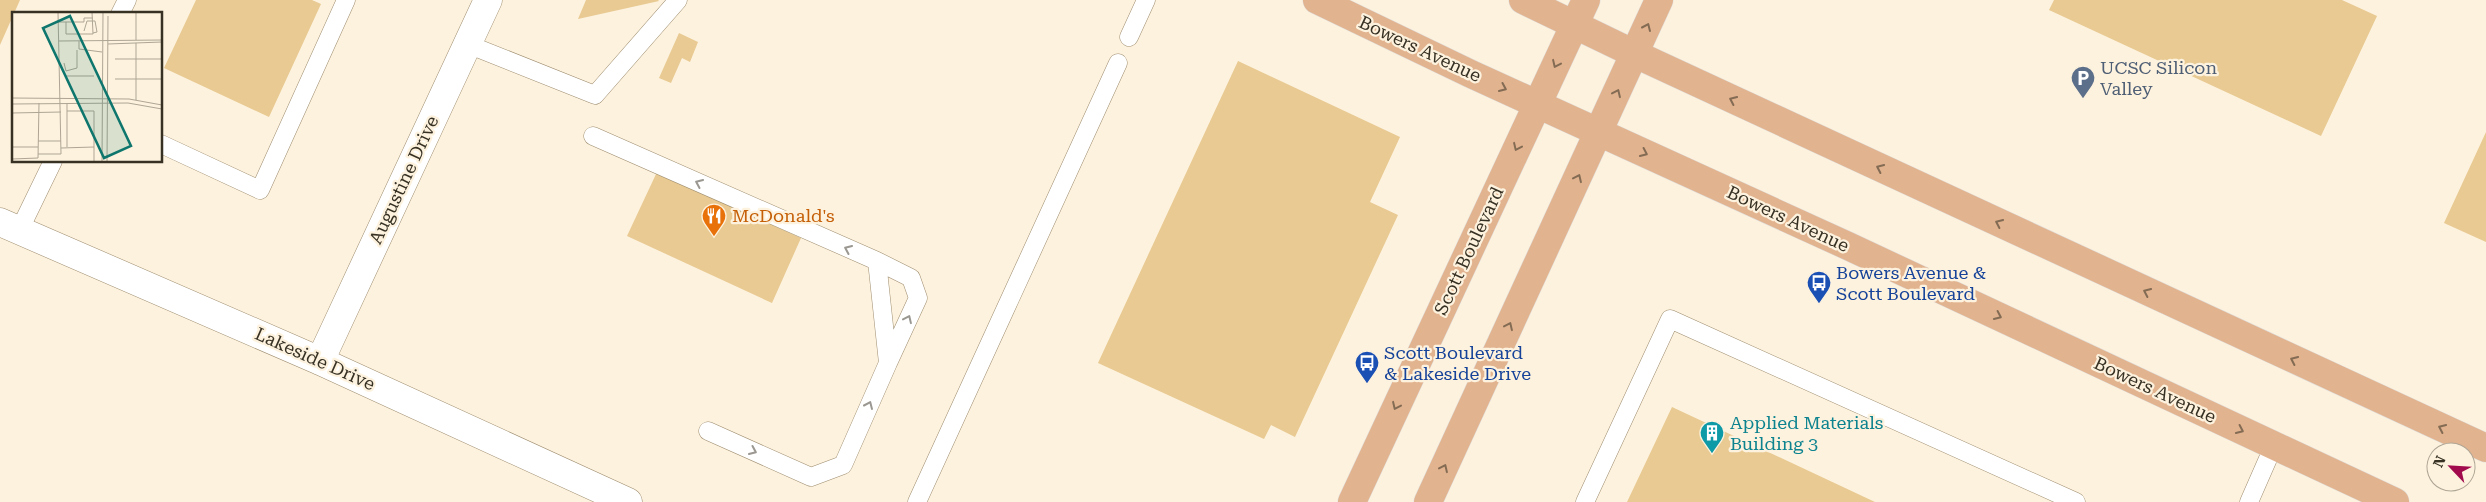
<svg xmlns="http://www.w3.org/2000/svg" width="2486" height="502" font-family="'Roboto Serif',serif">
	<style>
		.building { fill: #e8ca92 }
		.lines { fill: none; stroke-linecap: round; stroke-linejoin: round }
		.lane-casing { stroke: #9e8d6f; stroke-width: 19 }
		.secondary-casing { stroke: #9e8d6f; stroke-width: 29 }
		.primary-casing { stroke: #dfdedc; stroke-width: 29 }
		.lane { stroke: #fff; stroke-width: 18 }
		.secondary { stroke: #fff; stroke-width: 28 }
		.primary { stroke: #e2b38f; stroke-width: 28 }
		.oneway { stroke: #846c54 }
		.oneway2 { stroke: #9b9892 }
		.labels { text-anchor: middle; stroke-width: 4.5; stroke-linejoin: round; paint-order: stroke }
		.street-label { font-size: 18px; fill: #373124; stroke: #fdf2de }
		.service-label { font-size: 18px; fill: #4e5e75; stroke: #fdf2de; text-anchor: start }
		.food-label { font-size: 18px; fill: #c56008; stroke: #fdf2de; text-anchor: start }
		.transit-label { font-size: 18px; fill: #164399; stroke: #fdf2de; text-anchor: start }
		.culture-label { font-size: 18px; fill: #0d838f; stroke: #fdf2de; text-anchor: start }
		.inset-road { fill: none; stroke: #aea594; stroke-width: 1 }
		.view { fill: #0f766e; fill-opacity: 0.15; stroke: #0f766e; stroke-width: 2.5 }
		.inset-edge { fill: none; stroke: #373124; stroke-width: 2.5 }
	</style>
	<rect width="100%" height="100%" fill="#fdf2de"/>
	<path class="building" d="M 0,0 L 20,0 L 0,45 Z
		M 196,0 L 312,0 L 321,4 L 269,117 L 164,68 Z
		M 586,0 L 658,0 L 659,1 L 578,19 Z
		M 2054,0 L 2342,0 L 2377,16 L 2321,136 L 2049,10 Z
		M 679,33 L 698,42 L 690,62 L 682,58 L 671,83 L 659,78 Z
		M 1238,61 L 1400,137 L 1370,202 L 1398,215 L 1295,437 L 1271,425 L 1264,439 L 1098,363 Z
		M 2486,132 L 2486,242 L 2444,223 Z
		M 657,172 L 801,238 L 772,303 L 627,236 Z
		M 1672,407 L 1875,502 L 1627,502 Z"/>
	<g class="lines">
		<defs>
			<path id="lane" d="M 120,14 L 127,0
				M 1129,37 L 1146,0
				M 467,44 L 595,95 L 678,0
				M 593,136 L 877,261 L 888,363 L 843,465 L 811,477 L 708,431
				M 161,144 L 260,190 L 346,0
				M 19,231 L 53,161
				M 877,261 L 911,278 L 918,298 L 888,363
				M 917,502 L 1118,63
				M 1585,502 L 1670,319 L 2076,502
				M 2249,502 L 2274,445"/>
			<path id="secondary" d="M 0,222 L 320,361 L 628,502
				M 320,361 L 488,0"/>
			<path id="primary" d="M 1317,0 L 1471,74 L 1848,246 L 2395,502
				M 1523,0 L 1635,54 L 2486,448
				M 1352,502 L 1586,0
				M 1428,502 L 1659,0"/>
		</defs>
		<use href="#lane" class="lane-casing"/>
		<use href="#secondary" class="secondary-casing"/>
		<use href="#primary" class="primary-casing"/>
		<use href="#lane" class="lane"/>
		<use href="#secondary" class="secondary"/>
		<use href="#primary" class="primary"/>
	</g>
	<defs><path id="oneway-chevron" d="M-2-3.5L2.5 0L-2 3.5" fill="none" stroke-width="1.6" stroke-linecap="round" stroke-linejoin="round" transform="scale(1.25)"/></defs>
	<g class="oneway">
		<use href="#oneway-chevron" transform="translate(1647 27) rotate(-66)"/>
		<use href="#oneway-chevron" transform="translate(1556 64) rotate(115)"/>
		<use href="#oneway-chevron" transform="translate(1503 88) rotate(24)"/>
		<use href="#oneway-chevron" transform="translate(1617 93) rotate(-65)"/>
		<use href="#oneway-chevron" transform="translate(1733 100) rotate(-155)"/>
		<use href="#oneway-chevron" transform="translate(1517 147) rotate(115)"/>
		<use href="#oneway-chevron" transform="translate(1644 153) rotate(25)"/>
		<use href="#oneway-chevron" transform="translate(1880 168) rotate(-155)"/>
		<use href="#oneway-chevron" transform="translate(1578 178) rotate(-65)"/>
		<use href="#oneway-chevron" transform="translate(1999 223) rotate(-155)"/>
		<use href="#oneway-chevron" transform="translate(2147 292) rotate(-155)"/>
		<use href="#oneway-chevron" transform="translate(1998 316) rotate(25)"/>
		<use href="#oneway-chevron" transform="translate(1509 326) rotate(-65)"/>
		<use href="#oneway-chevron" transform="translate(2294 360) rotate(-155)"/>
		<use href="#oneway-chevron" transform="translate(1396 406) rotate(115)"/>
		<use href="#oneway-chevron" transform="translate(2442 428) rotate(-155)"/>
		<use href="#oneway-chevron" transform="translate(2240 430) rotate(25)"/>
		<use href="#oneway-chevron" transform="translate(1444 468) rotate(-65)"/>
	</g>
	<g class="oneway2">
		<use href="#oneway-chevron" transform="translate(699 183) rotate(-156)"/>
		<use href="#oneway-chevron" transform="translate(848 249) rotate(-156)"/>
		<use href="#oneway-chevron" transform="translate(908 319) rotate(-65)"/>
		<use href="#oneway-chevron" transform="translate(869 405) rotate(-66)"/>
		<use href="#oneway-chevron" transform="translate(753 451) rotate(24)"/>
	</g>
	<defs>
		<symbol id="parking-pin" viewBox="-11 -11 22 30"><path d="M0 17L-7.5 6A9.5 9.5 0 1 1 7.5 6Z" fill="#5c6f8a" stroke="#fdf2de"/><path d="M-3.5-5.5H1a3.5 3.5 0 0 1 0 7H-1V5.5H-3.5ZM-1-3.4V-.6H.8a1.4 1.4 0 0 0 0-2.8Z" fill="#fff"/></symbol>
		<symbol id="restaurant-pin" viewBox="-11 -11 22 30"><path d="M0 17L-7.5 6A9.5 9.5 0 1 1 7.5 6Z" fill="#e8710a" stroke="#fdf2de"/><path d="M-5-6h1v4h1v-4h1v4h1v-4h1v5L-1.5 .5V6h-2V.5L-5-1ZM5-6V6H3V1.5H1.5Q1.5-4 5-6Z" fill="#fff"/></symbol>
		<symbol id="bus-pin" viewBox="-11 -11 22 30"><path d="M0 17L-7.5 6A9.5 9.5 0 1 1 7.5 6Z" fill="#1a4fb4" stroke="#fdf2de"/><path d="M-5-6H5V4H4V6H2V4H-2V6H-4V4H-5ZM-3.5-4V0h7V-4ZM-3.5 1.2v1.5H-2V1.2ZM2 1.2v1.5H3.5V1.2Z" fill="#fff"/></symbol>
		<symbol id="building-pin" viewBox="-11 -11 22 30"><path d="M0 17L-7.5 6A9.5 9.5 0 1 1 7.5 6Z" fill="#0f9aa8" stroke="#fdf2de"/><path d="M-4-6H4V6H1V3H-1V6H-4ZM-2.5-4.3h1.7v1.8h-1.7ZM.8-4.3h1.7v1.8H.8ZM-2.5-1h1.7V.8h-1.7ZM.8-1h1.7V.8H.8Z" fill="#fff"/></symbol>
	</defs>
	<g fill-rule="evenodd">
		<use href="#parking-pin" x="2069" y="64" width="28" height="38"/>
		<use href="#restaurant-pin" x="700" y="202" width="28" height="38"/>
		<use href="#bus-pin" x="1805" y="269" width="28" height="38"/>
		<use href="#bus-pin" x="1353" y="349" width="28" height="38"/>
		<use href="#building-pin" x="1698" y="419" width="28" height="38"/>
	</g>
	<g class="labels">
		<g class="street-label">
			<text transform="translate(1420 49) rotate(25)" y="6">Bowers Avenue</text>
			<text transform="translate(404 180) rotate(-65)" y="6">Augustine Drive</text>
			<text transform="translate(1788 219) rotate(25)" y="6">Bowers Avenue</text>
			<text transform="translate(1469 251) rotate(-65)" y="6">Scott Boulevard</text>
			<text transform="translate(315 359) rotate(24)" y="6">Lakeside Drive</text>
			<text transform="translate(2155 390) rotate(25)" y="6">Bowers Avenue</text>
		</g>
		<g class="service-label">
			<text x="2100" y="74">UCSC Silicon<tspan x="2100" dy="21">Valley</tspan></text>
		</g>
		<g class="food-label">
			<text x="732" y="222">McDonald's</text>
		</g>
		<g class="transit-label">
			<text x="1836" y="279">Bowers Avenue &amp;<tspan x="1836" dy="21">Scott Boulevard</tspan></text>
			<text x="1384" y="359">Scott Boulevard<tspan x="1384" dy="21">&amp; Lakeside Drive</tspan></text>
		</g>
		<g class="culture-label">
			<text x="1730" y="429">Applied Materials<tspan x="1730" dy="21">Building 3</tspan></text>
		</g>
	</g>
	<g transform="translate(12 12)">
		<rect width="150" height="150" fill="#fdf2de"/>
		<path class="inset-road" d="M 46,10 L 54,10 L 54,22 L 81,22 L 80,0M 54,10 L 72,10 L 72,6 L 81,6M 72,19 L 75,9 L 83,9 L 85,20 L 81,21M 124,28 L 124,0M 47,29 L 150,28M 67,29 L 67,37 L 90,40M 124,31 L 124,88M 96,32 L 150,30M 103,47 L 150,47M 52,51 L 54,59 L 65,56 L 65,38M 54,64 L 82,64M 103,67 L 150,67M 0,86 L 117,87 L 150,93M 55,91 L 55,135M 0,92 L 116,91 L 150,97M 55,99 L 82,99 L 82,150M 0,101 L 49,100M 26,129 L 49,129M 0,135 L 26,135M 49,136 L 82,135M 26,142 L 49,142 L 46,0M 0,147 L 26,146 L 27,91M 90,150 L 91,0M 95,150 L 96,4"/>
		<path class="view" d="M 58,4 L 119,134 L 92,146 L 31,16 Z"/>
		<rect width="150" height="150" class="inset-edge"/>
	</g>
	<g transform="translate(2451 467) rotate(295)"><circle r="24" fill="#fdf2de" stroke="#aea594"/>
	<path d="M0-4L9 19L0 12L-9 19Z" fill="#a10b4e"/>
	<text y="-8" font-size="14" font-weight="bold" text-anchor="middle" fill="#373124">N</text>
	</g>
</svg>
